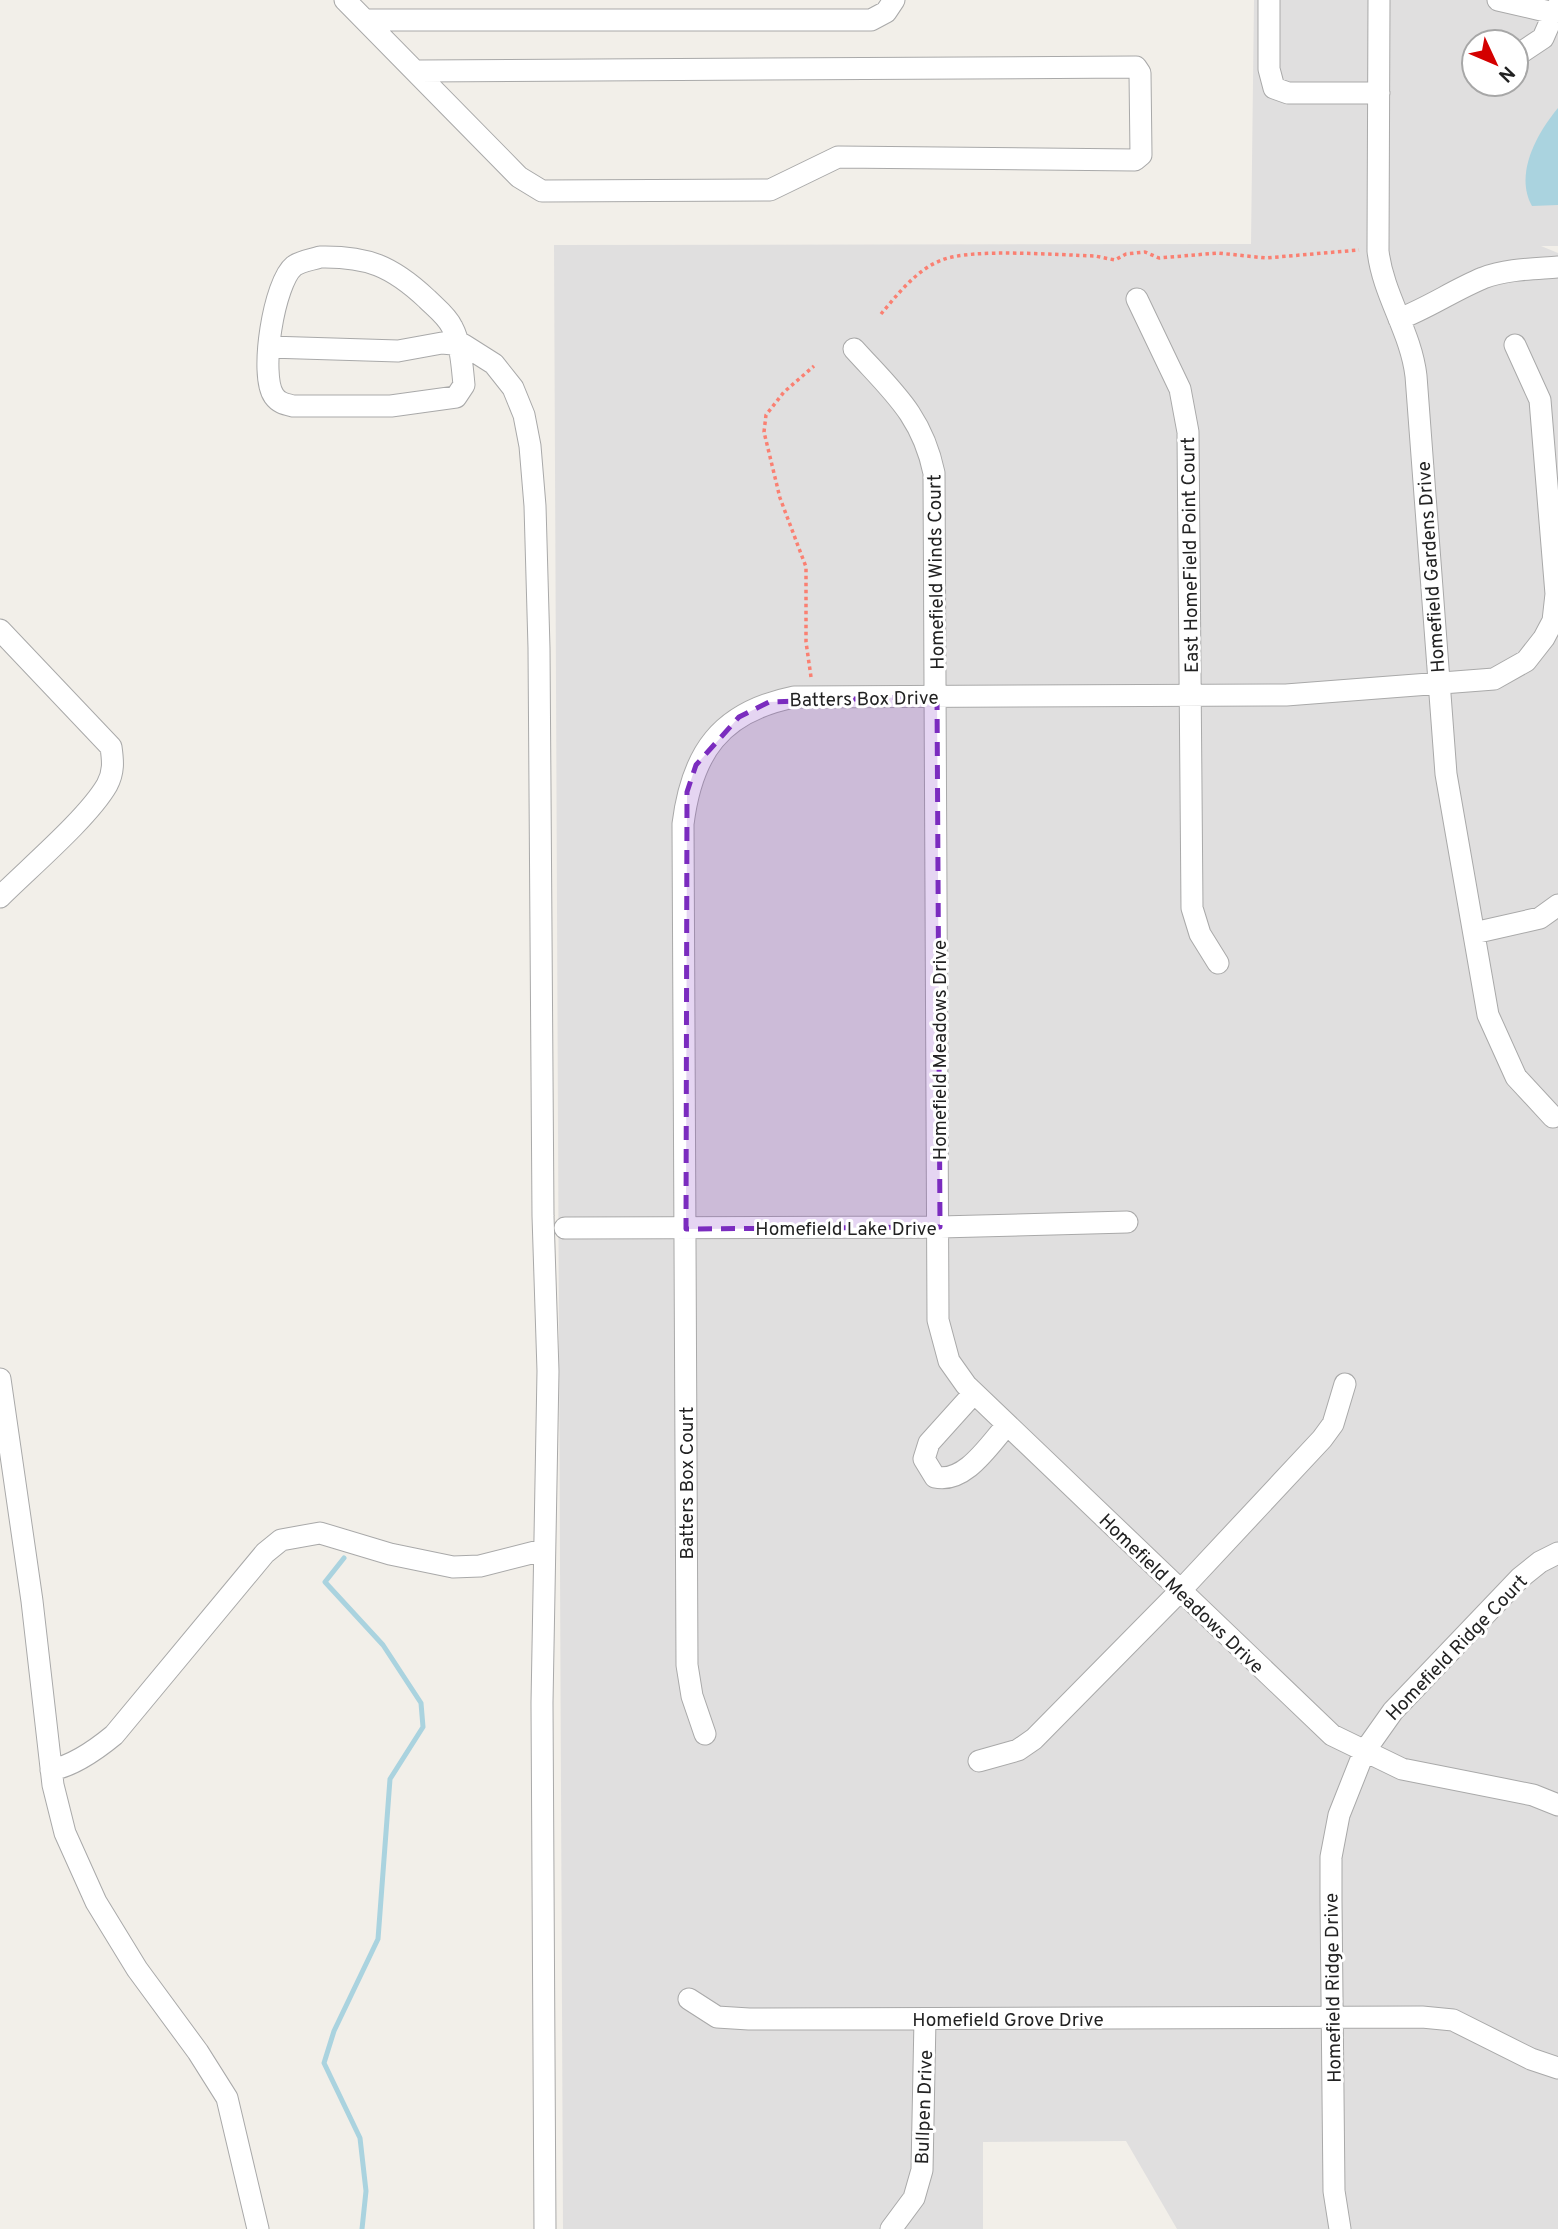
<svg xmlns="http://www.w3.org/2000/svg" width="1558" height="2229" font-family="Overpass,sans-serif">
	<style>
		.residential { fill: #e0dfdf; fill-rule: evenodd }
		.water { fill: #aad3df }
		.lines { fill: none; stroke-linecap: round; stroke-linejoin: round }
		.stream { stroke: #aad3df; stroke-width: 5 }
		.minor-casing { stroke: #a9a9a9; stroke-width: 23 }
		.path { stroke: #fa8072; stroke-width: 3.5; stroke-dasharray: 3.5 3.5; stroke-linecap: butt }
		.minor { stroke: #fff; stroke-width: 21 }
		.marked { fill: #7b2cbf; fill-opacity: 0.2; stroke: #7b2cbf; stroke-width: 5; stroke-dasharray: 14 9; stroke-linejoin: round }
		.labels { text-anchor: middle; stroke-width: 6; stroke-linejoin: round; paint-order: stroke }
		.street-label { font-size: 19px; fill: #222; stroke: #fff }
	</style>
	<rect width="100%" height="100%" fill="#f2efe9"/>
	<path class="residential" d="M 1254,0 L 1558,0 L 1558,246 L 1541,246 L 1558,253 L 1558,2229 L 1177,2229 L 1126,2141 L 983,2142 L 983,2229 L 563,2229 L 554,245 L 1251,244 ZM 1474,42 L 1516,42 L 1516,84 L 1474,84 Z"/>
	<path class="water" d="M 1558,108 L 1558,205 L 1532,206 C 1514,174 1537,133 1558,108 Z"/>
	<g class="lines">
		<path class="stream" d="M 344,1558 L 325,1582 L 383,1645 L 421,1703 L 423,1727 L 390,1779 L 378,1939 L 334,2031 L 324,2063 L 360,2138 L 366,2191 L 362,2229"/>
		<defs>
			<path id="minor" d="M 345,0 L 519,177 L 542,191 L 770,190 L 838,157 L 1135,160 L 1141,155 L 1140,73 L 1136,67 L 419,71
				M 1269,0 L 1269,69 L 1274,88 L 1288,93 L 1379,93
				M 1379,0 L 1378,251 C 1383,295 1411,332 1416,376 L 1446,774 L 1488,1015 L 1516,1077 L 1553,1117
				M 1498,0 L 1554,13 L 1558,6
				M 366,20 L 871,20 L 886,12 L 894,0
				M 1522,52 L 1543,38 L 1554,13
				M 320,257 C 367,256 392,266 427,299 C 435,307 447,316 452,327 C 461,344 462,365 464,385 L 456,397 L 391,406 L 293,406 C 285,404 279,403 274,396 C 259,375 274,282 294,266 C 301,261 311,260 320,257 Z
				M 1137,299 L 1180,389 L 1188,432 L 1192,908 L 1200,934 L 1218,963
				M 1399,319 C 1428,308 1454,290 1483,278 C 1507,269 1533,269 1558,267
				M 269,347 L 398,351 L 442,343 L 464,345 L 494,364 L 513,388 L 524,415 L 530,446 L 535,506 L 539,648 L 543,1216 L 548,1371 L 542,1703 L 545,2229
				M 854,349 C 892,391 922,415 934,473 L 938,1320 L 949,1361 L 966,1385 L 1332,1735 L 1402,1769 L 1533,1795 L 1558,1805
				M 0,630 L 111,747 C 113,761 114,772 107,785 C 88,818 29,868 0,897
				M 1474,933 L 1540,918 L 1558,905
				M 565,1228 L 940,1227 L 1127,1222
				M 0,1379 L 32,1601 L 53,1785 L 65,1833 L 96,1902 L 137,1969 L 198,2052 L 227,2098 L 258,2229
				M 974,1393 L 929,1443 L 924,1459 L 935,1477 C 965,1484 989,1445 1007,1425
				M 705,1734 L 692,1696 L 687,1665 L 683,824 C 692,753 720,712 794,697 L 1286,695 L 1494,679 L 1526,661 L 1544,638 L 1553,621 L 1556,594 L 1540,400 L 1515,345
				M 979,1761 L 1018,1750 L 1034,1739 L 1180,1591 L 1322,1439 L 1333,1424 L 1345,1384
				M 51,1770 C 73,1766 97,1749 114,1735 L 265,1553 L 281,1540 L 320,1533 L 390,1554 L 453,1567 L 480,1566 L 543,1550
				M 689,1999 L 717,2017 L 749,2019 L 1422,2017 L 1453,2020 L 1531,2059 L 1558,2068
				M 891,2229 L 914,2198 L 922,2170 L 925,2019
				M 1340,2229 L 1334,2191 L 1331,1901 L 1331,1857 L 1339,1815 L 1364,1752 L 1393,1711 L 1520,1578 L 1540,1562 L 1558,1553"/>
		</defs>
		<use href="#minor" class="minor-casing"/>
		<path class="path" d="M 881,314 C 897,295 917,269 942,260 C 972,248 1058,255 1095,256 L 1115,260 L 1126,254 L 1145,252 L 1159,258 L 1218,253 L 1266,258 L 1359,250
			M 811,677 L 806,642 L 806,567 L 780,498 L 764,432 L 766,415 L 784,392 L 814,366"/>
		<use href="#minor" class="minor"/>
	</g>
	<path class="marked" d="M 937,696 L 940,1227 L 686,1229 L 687,792 L 696,765 L 739,717 L 769,702 Z"/>
	<g class="labels">
		<g class="street-label">
			<text transform="translate(1189 555) rotate(-91)" y="7">East HomeField Point Court</text>
			<text transform="translate(1430 567) rotate(-94)" y="7">Homefield Gardens Drive</text>
			<text transform="translate(935 572) rotate(-91)" y="7">Homefield Winds Court</text>
			<text transform="translate(864 698) rotate(-1)" y="7">Batters Box Drive</text>
			<text transform="translate(939 1050) rotate(-90)" y="7">Homefield Meadows Drive</text>
			<text x="846" y="1235">Homefield Lake Drive</text>
			<text transform="translate(686 1483) rotate(-90)" y="7">Batters Box Court</text>
			<text transform="translate(1182 1593) rotate(44)" y="7">Homefield Meadows Drive</text>
			<text transform="translate(1456 1647) rotate(-46)" y="7">Homefield Ridge Court</text>
			<text transform="translate(1332 1988) rotate(-91)" y="7">Homefield Ridge Drive</text>
			<text x="1008" y="2026">Homefield Grove Drive</text>
			<text transform="translate(923 2107) rotate(-88)" y="7">Bullpen Drive</text>
		</g>
	</g>
	<g transform="translate(1495 63) rotate(134)"><circle r="33" fill="#ffffff" stroke="#a7a7a7" stroke-width="2"/>
	<path d="M0-5L12 26L0 18L-12 26Z" fill="#d40000"/>
	<text y="-10" font-size="19" font-weight="bold" text-anchor="middle" fill="#222222">N</text>
	</g>
</svg>
